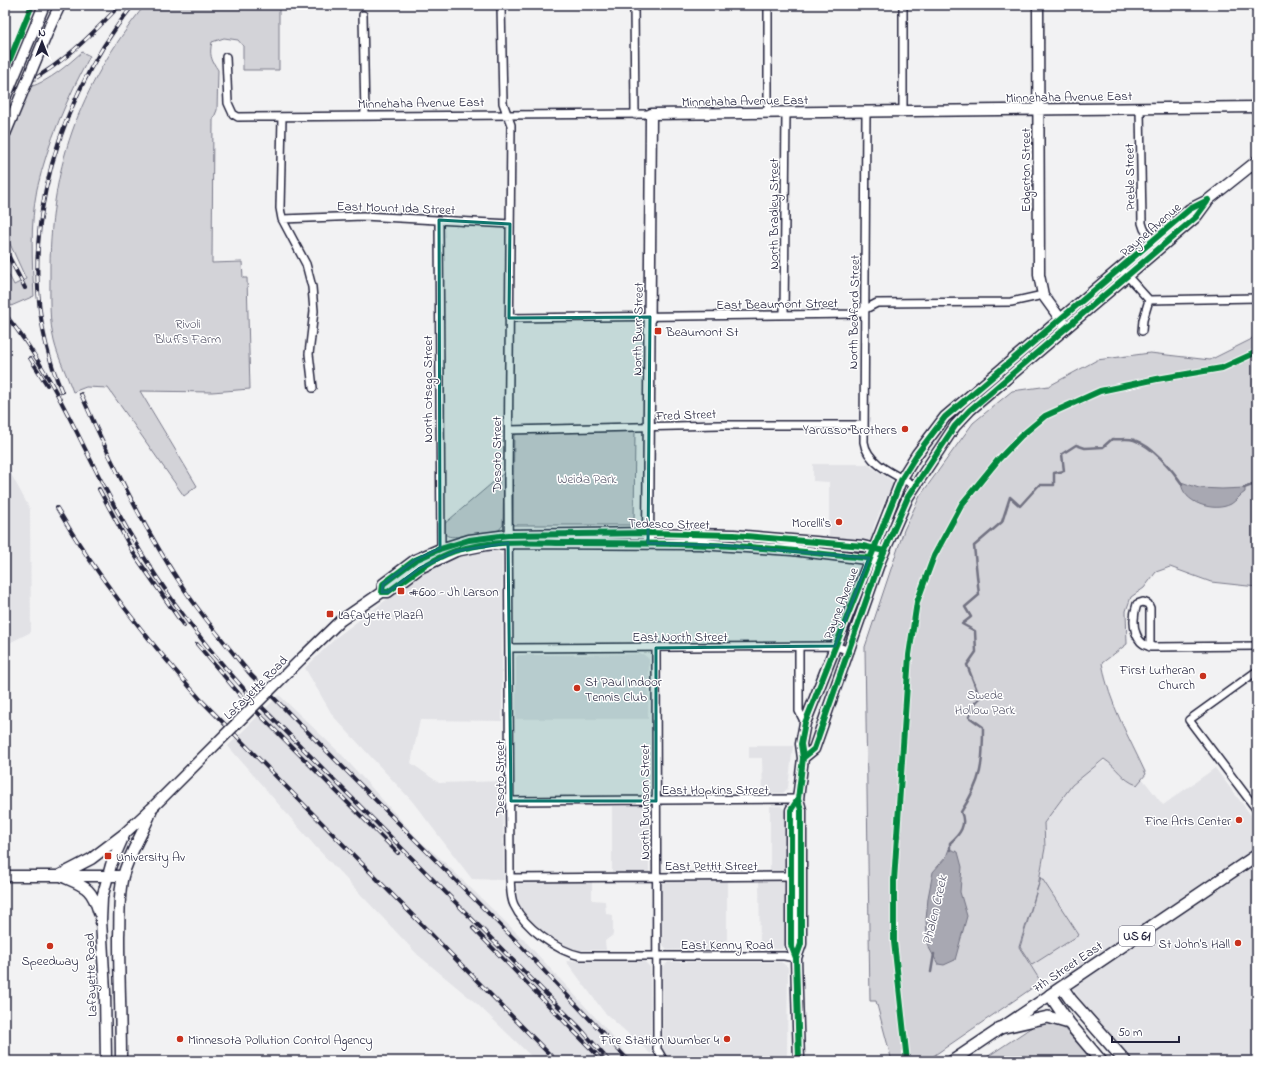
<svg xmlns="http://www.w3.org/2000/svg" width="1262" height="1066" font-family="'Indie Flower',sans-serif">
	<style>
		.built { fill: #e2e2e6 }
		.green { fill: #d3d3d8; stroke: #7a7a8a }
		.water { fill: #a8a8b2; stroke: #727282 }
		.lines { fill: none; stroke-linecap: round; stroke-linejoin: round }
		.stream { stroke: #727282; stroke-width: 2.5 }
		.street-casing { stroke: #22223b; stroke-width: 10 }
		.secondary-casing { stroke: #22223b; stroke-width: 13 }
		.primary-casing { stroke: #22223b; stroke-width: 14 }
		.street { stroke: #fff; stroke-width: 7 }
		.secondary { stroke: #fff; stroke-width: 10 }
		.primary { stroke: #fff; stroke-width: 11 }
		.rail-casing { stroke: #22223b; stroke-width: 4 }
		.rail { stroke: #fff; stroke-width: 2.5; stroke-dasharray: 8; stroke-linecap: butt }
		.secondary-bridge-casing { stroke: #22223b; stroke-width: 13; stroke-linecap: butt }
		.secondary-bridge { stroke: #fff; stroke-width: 10 }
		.cycleway-casing { stroke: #fff; stroke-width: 8 }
		.cycleway { stroke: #00873e; stroke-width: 6 }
		.marked { fill: #0f766e; fill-opacity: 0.2; stroke: #0f766e; stroke-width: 3; stroke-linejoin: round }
		.poi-dot { fill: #c8321e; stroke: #fff; stroke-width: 1.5 }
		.labels { text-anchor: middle; stroke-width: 3; stroke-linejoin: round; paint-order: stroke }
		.shield { fill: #fff; stroke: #646476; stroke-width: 1 }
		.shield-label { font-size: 12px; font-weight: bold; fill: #22223b }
		.street-label { font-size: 13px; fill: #22223b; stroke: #fff }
		.park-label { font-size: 13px; fill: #57576a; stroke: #fff }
		.poi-label { font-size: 13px; fill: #22223b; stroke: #fff; text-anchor: start }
		.water-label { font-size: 14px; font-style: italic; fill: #58586b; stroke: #fff }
	</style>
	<rect width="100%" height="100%" fill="#f2f2f3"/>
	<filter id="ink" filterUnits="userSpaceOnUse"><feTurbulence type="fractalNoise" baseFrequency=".025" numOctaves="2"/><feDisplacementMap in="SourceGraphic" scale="8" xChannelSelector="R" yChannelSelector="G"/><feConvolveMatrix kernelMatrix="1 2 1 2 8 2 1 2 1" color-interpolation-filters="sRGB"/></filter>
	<g filter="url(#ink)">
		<path class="built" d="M 5,463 L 30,509 L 31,632 L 5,645 Z
			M 813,464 L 867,464 L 891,480 L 894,485 L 892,491 L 887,495 L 873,528 L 874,533 L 872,539 L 868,542 L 829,541 L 829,482 L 813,481 Z
			M 495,549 L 502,555 L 502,721 L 420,720 L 411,763 L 439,783 L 502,781 L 504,880 L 472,879 L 412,801 L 333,716 L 305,668 L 338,636 L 422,573 L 445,562 L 468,554 Z
			M 643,654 L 649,659 L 648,719 L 516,719 L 516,658 L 518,655 Z
			M 279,695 L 341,754 L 420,841 L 440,858 L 525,941 L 605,1028 L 633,1061 L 536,1061 L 476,1003 L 418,955 L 314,845 L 228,746 Z
			M 749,746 L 793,746 L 788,788 L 783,793 L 763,793 L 762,758 L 749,758 Z
			M 1121,751 L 1163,805 L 1215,768 L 1257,823 L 1257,1061 L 1134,1061 L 1088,1010 L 1060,970 L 1041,982 L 1019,947 L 1038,886 L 1045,848 L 1044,823 L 1072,785 L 1088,771 Z
			M 612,806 L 643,806 L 649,812 L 649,872 L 644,875 L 612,874 Z
			M 770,806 L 781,806 L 786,812 L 786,871 L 782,874 L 770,874 Z
			M 592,879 L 592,900 L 605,901 L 606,914 L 613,915 L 613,935 L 605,941 L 606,950 L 570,950 L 533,925 L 518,908 L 517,880 Z
			M 759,879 L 786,879 L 786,943 L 782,949 L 760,949 Z
			M 664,880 L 727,880 L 727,949 L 668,950 L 663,945 L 661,884 Z
			M 566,961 L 644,961 L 650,967 L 651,1054 L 604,1012 Z
			M 668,962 L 781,962 L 788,967 L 787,1059 L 785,1061 L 672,1061 L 668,1058 L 663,1050 L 662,968 Z"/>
		<path class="green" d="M 145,5 L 279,5 L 279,70 L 243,70 L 243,46 L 238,40 L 224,38 L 212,42 C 209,54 211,60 218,70 L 217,110 L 213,120 L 212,263 L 242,262 L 243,278 L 247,278 L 250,389 L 212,392 L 140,391 L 197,486 L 184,496 L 108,388 L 86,387 L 73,392 C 67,375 58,358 54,341 C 49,320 50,298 50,277 C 49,170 78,88 145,5 Z
			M 82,52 L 90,56 C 67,98 48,142 37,189 C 30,224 32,261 34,296 L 11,306 L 5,295 L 5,267 L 14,285 L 26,279 L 5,233 L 5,143 L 30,87 C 51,80 66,66 82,52 Z
			M 1257,333 L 1257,587 L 1211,582 L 1170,567 L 1156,572 L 1144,588 L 1131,597 L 1126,611 L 1127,644 L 1102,663 C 1109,704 1129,737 1146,774 L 1137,785 C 1122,780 1118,768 1104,759 L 1072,785 L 1044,823 L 1045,848 L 1038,886 L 1019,947 L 1041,982 L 926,1061 L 892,1061 L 876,1001 L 870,1001 L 865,647 L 904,530 L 920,496 L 973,423 L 1012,391 L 1049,386 L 1097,360 L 1150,353 L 1210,360 L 1250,340 Z
			M 635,429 L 634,525 L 513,525 L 514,436 L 516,433 Z
			M 504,473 L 503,525 L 499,530 C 489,532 455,539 448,536 C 443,534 444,530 443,525 Z
			M 1041,877 L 1079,935 L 1032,965 L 1020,947 Z
			M 1047,1020 L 1062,1026 L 1093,1061 L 981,1061 L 1035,1025 Z"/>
		<path class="water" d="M 1181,482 L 1199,488 L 1222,489 L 1245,488 L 1245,492 C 1240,495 1236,501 1231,504 C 1214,513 1182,503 1181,482 Z
			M 949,849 L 958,852 L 962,867 L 960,892 L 967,916 L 955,960 L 944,965 L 938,964 L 928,946 L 926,920 L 928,898 L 933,872 L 946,857 Z"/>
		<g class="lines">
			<path class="stream" d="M 1244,488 L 1255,484 L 1257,455
				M 950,850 L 950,843 C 960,834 967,825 961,812 C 982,780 983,764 983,727 L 969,717 L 975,703 L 980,698 L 967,665 L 976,652 L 975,631 L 962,624 L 971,617 L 965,607 L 979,595 L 974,546 L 1002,522 L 1010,497 L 1020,506 L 1039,485 L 1054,485 L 1054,473 L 1064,471 L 1062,454 L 1076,445 L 1085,448 L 1103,447 L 1112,439 C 1119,440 1128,438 1134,440 C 1152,446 1172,469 1182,484
				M 931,972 L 934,954"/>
			<defs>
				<path id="street" d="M 501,5 L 503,103 L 511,125 L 508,482 L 510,878 C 511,887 510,897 514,905 C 524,927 557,951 581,956 L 784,956 L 796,958
					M 634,5 L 635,115
					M 903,5 L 903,111
					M 363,15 L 365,116
					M 226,57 L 228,103 L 233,114 L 238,117 L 651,114
					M 1140,109 L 1142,223 L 1144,229 L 1153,242
					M 866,112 L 864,442 C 867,464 896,475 914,485
					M 768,113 L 768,5
					M 282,117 L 280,208 L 282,219 L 306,264 L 312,287 L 314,311 L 309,354 L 313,388
					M 282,219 L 363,216 L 510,224
					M 439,220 L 441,553
					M 1121,269 L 1149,300 L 1143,320 L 1142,331
					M 1149,300 L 1257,298
					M 784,315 L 786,113
					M 509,318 L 856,314 L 877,303 L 1011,302 L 1043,295
					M 509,430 L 719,425 L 864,425
					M 799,647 L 799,711 L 805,723
					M 1150,647 L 1150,608 L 1148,604 L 1143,602 L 1137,604 C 1131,621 1133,647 1155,647 L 1257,646
					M 510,648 L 835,646 L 850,651
					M 656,648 L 657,1049 L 664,1061
					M 1257,671 L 1189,720 L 1257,810
					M 511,801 L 798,799
					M 510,878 L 791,876"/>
				<path id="secondary" d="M 1038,5 L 1039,275 L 1043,295 L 1064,324
					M 37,22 L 44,5
					M 50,26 L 60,5
					M 648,543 L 651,114 L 1257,107
					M 382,592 L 383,584 L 415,560 L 440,549 L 469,540 L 508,535 L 648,533 L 734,535 L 863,546 L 879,550
					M 302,658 L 340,621 L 382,592 L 388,592 L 420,568 L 456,551 L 486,545 L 508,543 L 699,544 L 792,550 L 875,560
					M 803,758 L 814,749 L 880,561 L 908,497 L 955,426 L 970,410 L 1196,217 L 1207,202
					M 798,799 L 791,810 L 791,945 L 796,958 L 799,1061
					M 60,875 L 91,859 L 124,834
					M 5,876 L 123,876
					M 63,877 C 86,887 92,888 99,913
					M 796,958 L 801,944 L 801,810 L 798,799 L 803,758 L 801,744 L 805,723 L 902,478 L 917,454 L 945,417 L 1190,209 L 1208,200 L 1257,161
					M 106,1061 L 105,992 L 101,920 L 102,898 L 111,865 L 125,833 L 152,808
					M 121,1061 C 121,1019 119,978 119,936 C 120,917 118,895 123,876 C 129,853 143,834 151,812
					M 952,1061 L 1050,995"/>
				<path id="primary" d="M 1062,987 L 1071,1000 L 1125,1061
					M 1000,1028 L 1048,1017 L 1069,1023
					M 1101,1061 L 1069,1023 L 1050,995 L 1257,855"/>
			</defs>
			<use href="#street" class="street-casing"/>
			<use href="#secondary" class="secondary-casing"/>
			<use href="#primary" class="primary-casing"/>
			<use href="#street" class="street"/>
			<use href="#secondary" class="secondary"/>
			<use href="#primary" class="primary"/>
			<defs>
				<path id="rail" d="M 5,94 C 53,73 85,42 120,5
					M 5,249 L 25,288
					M 5,314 C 49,368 75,431 107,492 C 144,564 190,630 245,690 L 580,1028 L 609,1061
					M 30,358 L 47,385
					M 62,392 C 7,265 50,108 133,5
					M 81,394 C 111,462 144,530 186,592 C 206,621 229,648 251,675 L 517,942 L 629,1061
					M 99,489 L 134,554 L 184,626
					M 57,508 C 97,577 148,640 201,700 L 556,1061
					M 197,644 L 240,695 L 398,853
					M 473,928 L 600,1058"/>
			</defs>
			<use href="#rail" class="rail-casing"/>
			<use href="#rail" class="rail"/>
			<defs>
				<path id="secondary-bridge" d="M 5,98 L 37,22
					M 5,134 L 50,26
					M 152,808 L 302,658"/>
			</defs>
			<use href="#secondary-bridge" class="secondary-bridge-casing"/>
			<use href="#secondary-bridge" class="secondary-bridge"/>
			<defs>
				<path id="cycleway" d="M 5,71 L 32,5
					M 869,558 C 824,555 779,548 733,546 C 680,543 626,543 573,543 C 535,543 492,539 455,551 C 429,560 410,576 388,592 L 382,592 L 383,584 L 415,560 L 440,549 L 469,540 L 508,535 L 648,533 L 734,535 L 863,546 L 884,551
					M 803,758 L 814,749 L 880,561 L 908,497 L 955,426 L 970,410 L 1196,217 L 1207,202
					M 798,799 L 791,810 L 791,945 L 796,958 L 799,1061
					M 796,958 L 801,944 L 801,810 L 798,799 L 803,758 L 801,744 L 805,723 L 902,478 L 917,454 L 945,417 L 1190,209 L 1208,200
					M 907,1061 L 894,942 L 894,881 L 909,655 L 917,602 L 934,556 L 962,504 L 998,460 L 1021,436 L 1045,416 L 1100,391 L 1157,379 L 1222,368 L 1257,352"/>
			</defs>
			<use href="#cycleway" class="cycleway-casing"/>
			<use href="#cycleway" class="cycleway"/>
		</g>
	</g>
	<path class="marked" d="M 439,220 L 510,224 L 509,318 L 650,317 L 648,543 L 734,546 L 869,558 L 835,646 L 656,648 L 656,801 L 511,801 L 508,543 L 456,551 L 420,568 L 388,592 L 382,592 L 383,584 L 415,560 L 440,548 Z"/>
	<g class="poi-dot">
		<rect x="654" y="327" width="8" height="8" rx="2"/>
		<circle cx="905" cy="429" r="4"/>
		<circle cx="839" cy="522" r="4"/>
		<rect x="397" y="587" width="8" height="8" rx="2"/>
		<rect x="326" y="610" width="8" height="8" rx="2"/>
		<circle cx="1203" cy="676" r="4"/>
		<circle cx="577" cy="688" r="4"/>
		<circle cx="1239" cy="820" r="4"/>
		<rect x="104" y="852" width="8" height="8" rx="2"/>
		<circle cx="1238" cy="943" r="4"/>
		<circle cx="50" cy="946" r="4"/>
		<circle cx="180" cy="1039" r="4"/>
		<circle cx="727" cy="1039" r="4"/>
	</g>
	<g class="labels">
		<rect class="shield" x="1119" y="926" width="36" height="20" rx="3"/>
		<g class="shield-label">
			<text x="1137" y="940">US 61</text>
		</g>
		<g class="street-label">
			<text transform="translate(1069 96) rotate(-1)" y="5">Minnehaha Avenue East</text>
			<text transform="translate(745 100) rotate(-1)" y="5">Minnehaha Avenue East</text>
			<text transform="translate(421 102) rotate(-1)" y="5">Minnehaha Avenue East</text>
			<text transform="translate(1025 170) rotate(-90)" y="5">Edgerton Street</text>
			<text transform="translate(1129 177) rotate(-91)" y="5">Preble Street</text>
			<text transform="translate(396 207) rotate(2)" y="5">East Mount Ida Street</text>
			<text transform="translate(773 214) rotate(-90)" y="5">North Bradley Street</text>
			<text transform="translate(1150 229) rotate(-41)" y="5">Payne Avenue</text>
			<text transform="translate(777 303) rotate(-1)" y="5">East Beaumont Street</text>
			<text transform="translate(853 312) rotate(-89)" y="5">North Bedford Street</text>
			<text transform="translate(637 329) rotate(-89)" y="5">North Burr Street</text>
			<text transform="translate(427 389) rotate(-90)" y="5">North Otsego Street</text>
			<text transform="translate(686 414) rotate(-2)" y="5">Fred Street</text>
			<text transform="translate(496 454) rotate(-90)" y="5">Desoto Street</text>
			<text transform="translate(669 523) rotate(1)" y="5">Tedesco Street</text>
			<text transform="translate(840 603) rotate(-69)" y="5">Payne Avenue</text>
			<text x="680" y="641">East North Street</text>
			<text transform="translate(255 687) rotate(-45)" y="5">Lafayette Road</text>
			<text transform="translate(499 778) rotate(-90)" y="5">Desoto Street</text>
			<text x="715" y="794">East Hopkins Street</text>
			<text transform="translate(644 802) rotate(-90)" y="5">North Brunson Street</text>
			<text x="711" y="870">East Pettit Street</text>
			<text x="727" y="949">East Kenny Road</text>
			<text transform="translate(1067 966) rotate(-34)" y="5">7th Street East</text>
			<text transform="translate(90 975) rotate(-92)" y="5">Lafayette Road</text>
		</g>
		<g class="park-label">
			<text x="188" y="328">Rivoli<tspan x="188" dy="15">Bluffs Farm</tspan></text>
			<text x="587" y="483">Weida Park</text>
			<text x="985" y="699">Swede<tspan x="985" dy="15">Hollow Park</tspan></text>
		</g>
		<g class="poi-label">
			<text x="666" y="336">Beaumont St</text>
			<text x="897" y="434" text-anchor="end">Yarusso Brothers</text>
			<text x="831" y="527" text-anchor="end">Morelli's</text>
			<text x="409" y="596">#600 - Jh Larson</text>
			<text x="338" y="619">Lafayette PlazA</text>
			<text x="1195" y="674" text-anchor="end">First Lutheran<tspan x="1195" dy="15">Church</tspan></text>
			<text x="585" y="686">St Paul Indoor<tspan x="585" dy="15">Tennis Club</tspan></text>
			<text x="1231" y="825" text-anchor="end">Fine Arts Center</text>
			<text x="116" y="861">University Av</text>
			<text x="1230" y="948" text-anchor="end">St John's Hall</text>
			<text x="50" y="965" text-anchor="middle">Speedway</text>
			<text x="188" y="1044">Minnesota Pollution Control Agency</text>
			<text x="719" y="1044" text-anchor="end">Fire Station Number 4</text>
		</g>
		<g class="water-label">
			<text transform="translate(934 910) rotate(-77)" y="5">Phalen Creek</text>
		</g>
	</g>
	<rect width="1262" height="1066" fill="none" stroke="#fff" stroke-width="20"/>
	<rect x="10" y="10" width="1242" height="1046" fill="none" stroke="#22223b" stroke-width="1.5" filter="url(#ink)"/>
	<g transform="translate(42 42)" stroke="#ffffff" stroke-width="3" paint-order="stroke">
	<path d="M0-3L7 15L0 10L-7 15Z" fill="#22223b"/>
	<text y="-6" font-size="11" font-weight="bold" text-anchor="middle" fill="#22223b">N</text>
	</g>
	<path d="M1112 1036v6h67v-6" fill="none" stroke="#22223b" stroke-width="2"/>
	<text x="1118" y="1036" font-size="12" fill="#22223b" stroke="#ffffff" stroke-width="3" paint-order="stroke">50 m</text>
</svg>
